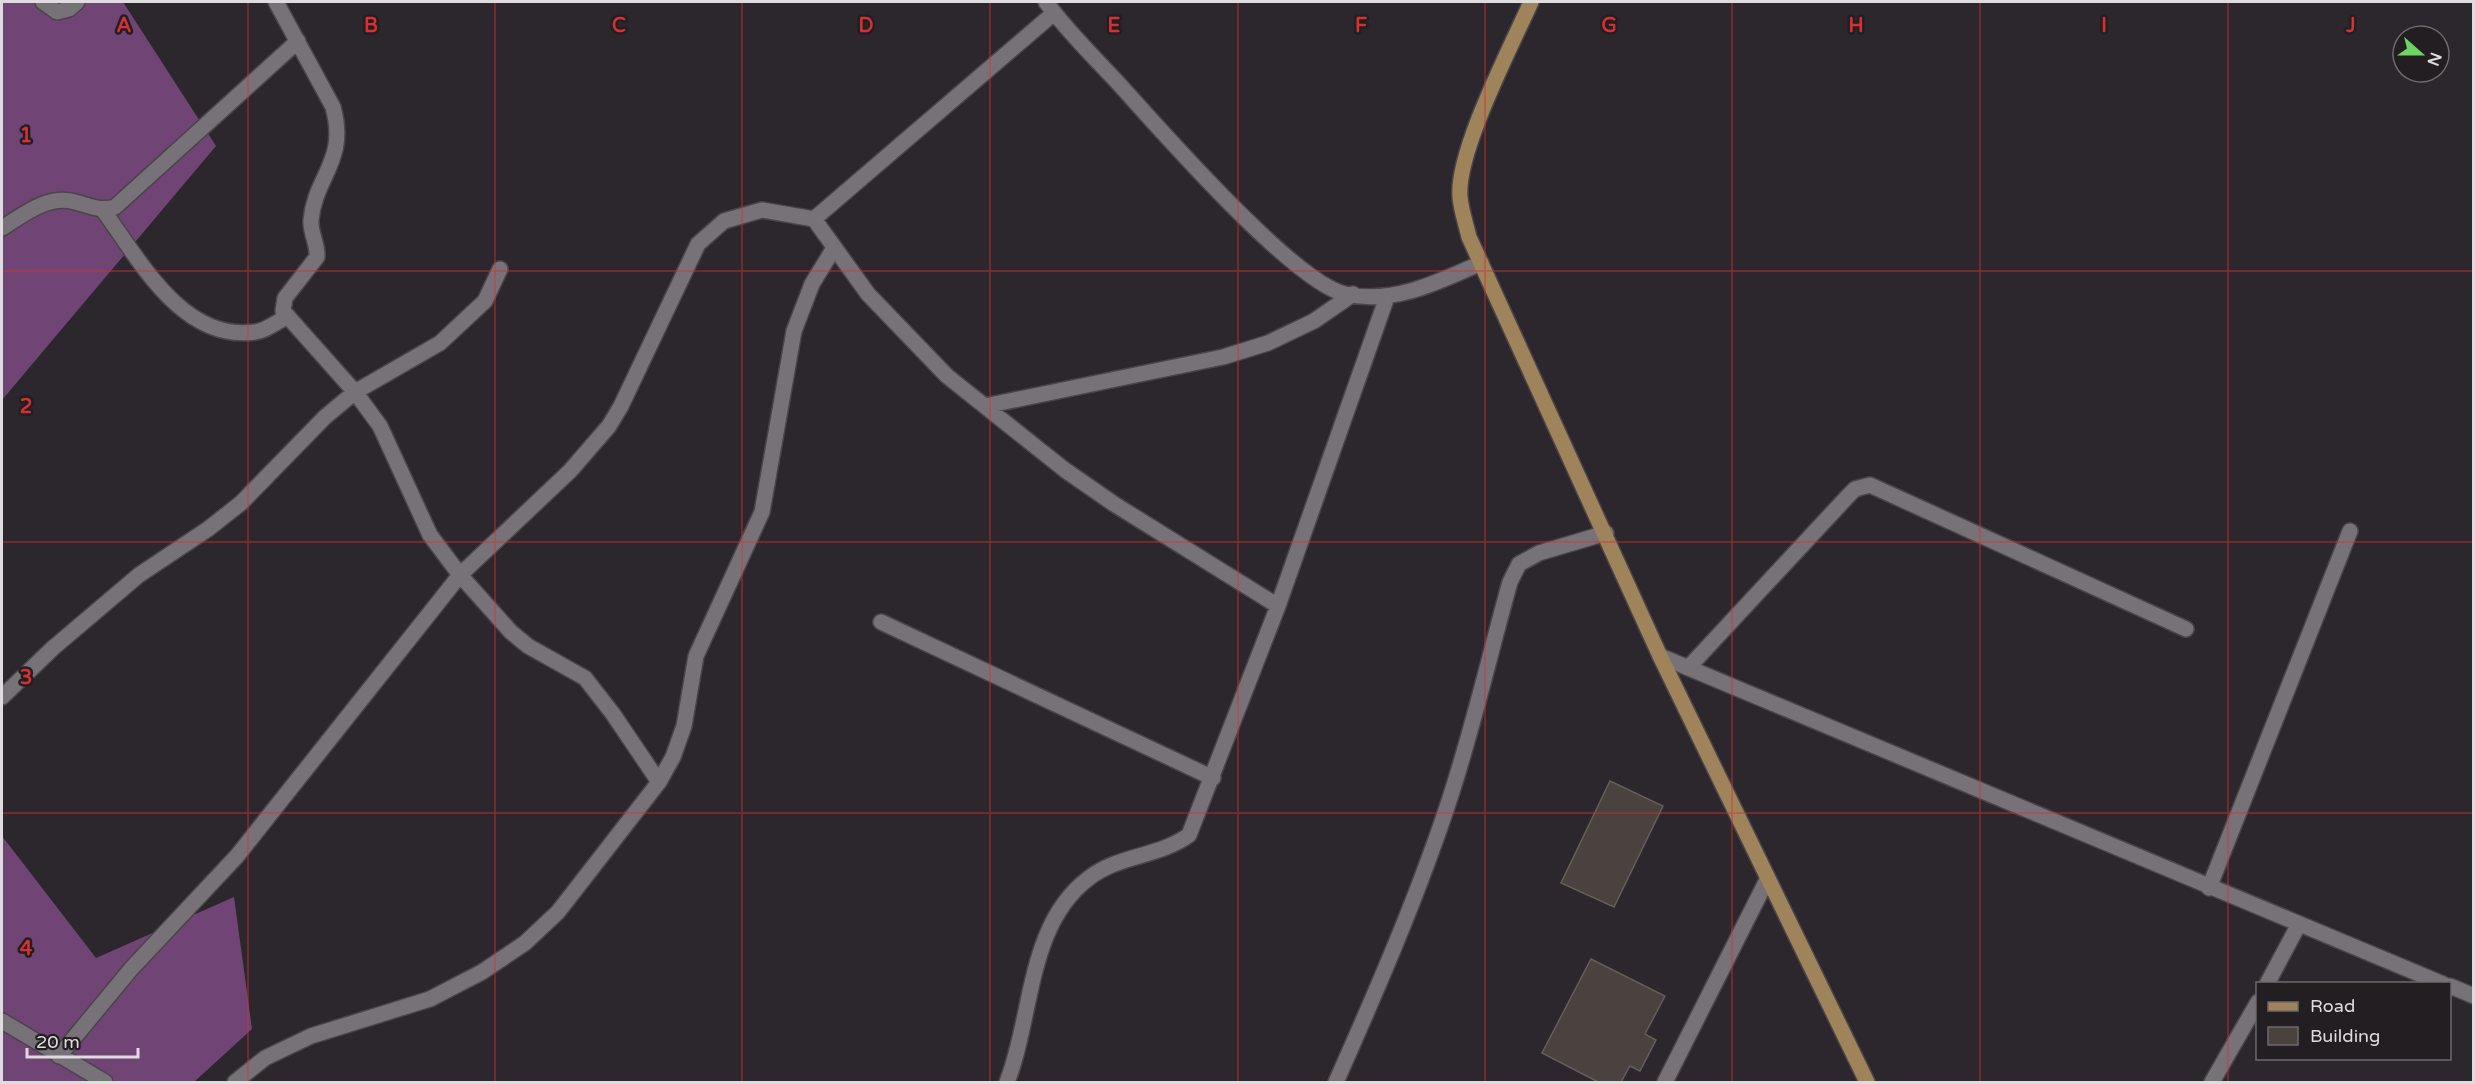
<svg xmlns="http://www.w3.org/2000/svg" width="2475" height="1084" font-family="'Varela Round',sans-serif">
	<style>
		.forest { fill: #704474 }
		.building { fill: #49423f; stroke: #655e5b; stroke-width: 1.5 }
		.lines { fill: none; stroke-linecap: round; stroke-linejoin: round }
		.lane-casing { stroke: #494549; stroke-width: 18 }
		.street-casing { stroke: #494549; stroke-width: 18 }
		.secondary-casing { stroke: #494549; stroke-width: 18 }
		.lane { stroke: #777277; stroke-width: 15 }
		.street { stroke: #777277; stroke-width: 15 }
		.secondary { stroke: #9f835a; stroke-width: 15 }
		.grid { fill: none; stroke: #d63131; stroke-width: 1.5; stroke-opacity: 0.55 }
		.grid-label { font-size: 20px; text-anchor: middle; font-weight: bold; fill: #d63131; stroke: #221e22; stroke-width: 5; stroke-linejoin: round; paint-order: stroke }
	</style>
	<rect width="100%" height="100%" fill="#2b272c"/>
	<path class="forest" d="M 2,2 L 123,2 L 216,146 L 2,400 Z
		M 2,836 L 96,958 L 234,897 L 252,1029 L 194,1082 L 2,1082 Z"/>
	<path class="building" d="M 1610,781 L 1663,806 L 1614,907 L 1561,883 Z
		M 1591,959 L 1665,996 L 1645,1034 L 1656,1040 L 1640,1071 L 1630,1066 L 1621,1082 L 1598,1082 L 1542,1053 Z"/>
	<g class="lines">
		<defs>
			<path id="lane" d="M 1660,656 L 2443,984
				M 1688,668 L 1848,496 L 1855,489 L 1870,485 L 2186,629
				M 2209,888 L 2350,531
				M 2267,984 L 2299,924
				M 2450,986 L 2474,996
				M 2212,1082 L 2258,1002"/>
			<path id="street" d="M 43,2 L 57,12 L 69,9 L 77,2
				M 276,2 L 333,107 C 348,161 315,176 311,220 C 310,233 318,244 317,257 L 285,298 L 283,311 L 355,392 L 380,426 L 430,535 L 460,575 L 511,632 L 528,646 L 585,678 L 613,714 L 659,782
				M 1046,2 C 1067,31 1094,57 1119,84 C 1160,129 1293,282 1345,294 C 1393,305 1438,282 1481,263
				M 103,210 C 139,259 182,342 255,332 C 266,331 278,321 288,316
				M 814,219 L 1054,13
				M 2,228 C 23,215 48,194 75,202 C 91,206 98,211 115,207 L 298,41
				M 985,406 L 1223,357 L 1268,343 L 1314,321 L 1353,294
				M 881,622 L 1213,778
				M 2,697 L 53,648 L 139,575 L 208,529 L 241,503 L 325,417 L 355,392 L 440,343 L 485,301 L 500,269
				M 2,1021 L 105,1082
				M 59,1056 L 131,969 L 237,856 L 460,575 L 570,471 L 609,426 L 621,406 L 698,244 L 724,221 L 762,210 L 814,219 L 868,294 L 947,376 L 1065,470 L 1114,504 L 1278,606
				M 235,1082 L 265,1058 L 311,1036 L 430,999 L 482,972 L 525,943 L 558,912 L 659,782 L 673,757 L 684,726 L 696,656 L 762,512 L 794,331 L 812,284 L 834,248
				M 1007,1082 C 1033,1017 1027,924 1089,878 C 1118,855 1159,857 1189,835 L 1278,606 L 1387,297
				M 1336,1082 C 1376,992 1416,900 1447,807 C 1472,733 1489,657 1510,582 L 1519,564 L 1539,553 L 1606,533
				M 1665,1082 L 1767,880"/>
			<path id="secondary" d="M 1531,2 C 1512,45 1456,152 1460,197 C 1461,210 1466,224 1469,237 L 1660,656 L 1867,1082"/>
		</defs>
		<use href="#lane" class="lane-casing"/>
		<use href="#street" class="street-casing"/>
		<use href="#secondary" class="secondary-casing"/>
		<use href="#lane" class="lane"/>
		<use href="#street" class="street"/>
		<use href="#secondary" class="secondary"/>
	</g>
	<path class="grid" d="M 248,2 L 248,1082M 495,2 L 495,1082M 742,2 L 742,1082M 990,2 L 990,1082M 1238,2 L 1238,1082M 1485,2 L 1485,1082M 1732,2 L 1732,1082M 1980,2 L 1980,1082M 2228,2 L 2228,1082M 2,271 L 2474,271M 2,542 L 2474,542M 2,813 L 2474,813"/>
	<g class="grid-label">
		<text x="124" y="32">A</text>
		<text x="371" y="32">B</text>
		<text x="619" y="32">C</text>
		<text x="866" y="32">D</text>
		<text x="1114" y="32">E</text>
		<text x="1361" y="32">F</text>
		<text x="1609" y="32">G</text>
		<text x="1856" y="32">H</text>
		<text x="2104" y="32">I</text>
		<text x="2351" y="32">J</text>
		<text x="26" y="142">1</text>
		<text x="26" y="413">2</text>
		<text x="26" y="684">3</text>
		<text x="26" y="955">4</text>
	</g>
	<rect width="2475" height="1084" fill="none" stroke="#dfdcdf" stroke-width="6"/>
	<rect x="2256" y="982" width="195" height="78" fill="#221e22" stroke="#6e6a6e" stroke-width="1.5"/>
	<rect x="2268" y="1002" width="30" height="9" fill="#9f835a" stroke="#6e6a6e" stroke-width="1.5"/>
	<text x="2310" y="1012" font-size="18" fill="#dfdcdf">Road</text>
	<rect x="2268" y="1027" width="30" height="18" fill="#49423f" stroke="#6e6a6e" stroke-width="1.5"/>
	<text x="2310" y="1042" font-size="18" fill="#dfdcdf">Building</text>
	<g transform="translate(2421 54) rotate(111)"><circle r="28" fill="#221e22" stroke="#6e6a6e" stroke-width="1.5"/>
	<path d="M0-4.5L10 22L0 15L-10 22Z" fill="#6dd361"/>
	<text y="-9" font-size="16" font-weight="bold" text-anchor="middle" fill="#dfdcdf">N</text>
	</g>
	<path d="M27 1048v9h111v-9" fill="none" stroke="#dfdcdf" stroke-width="3"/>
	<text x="36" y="1048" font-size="18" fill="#dfdcdf" stroke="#221e22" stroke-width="4.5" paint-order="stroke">20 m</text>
</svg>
